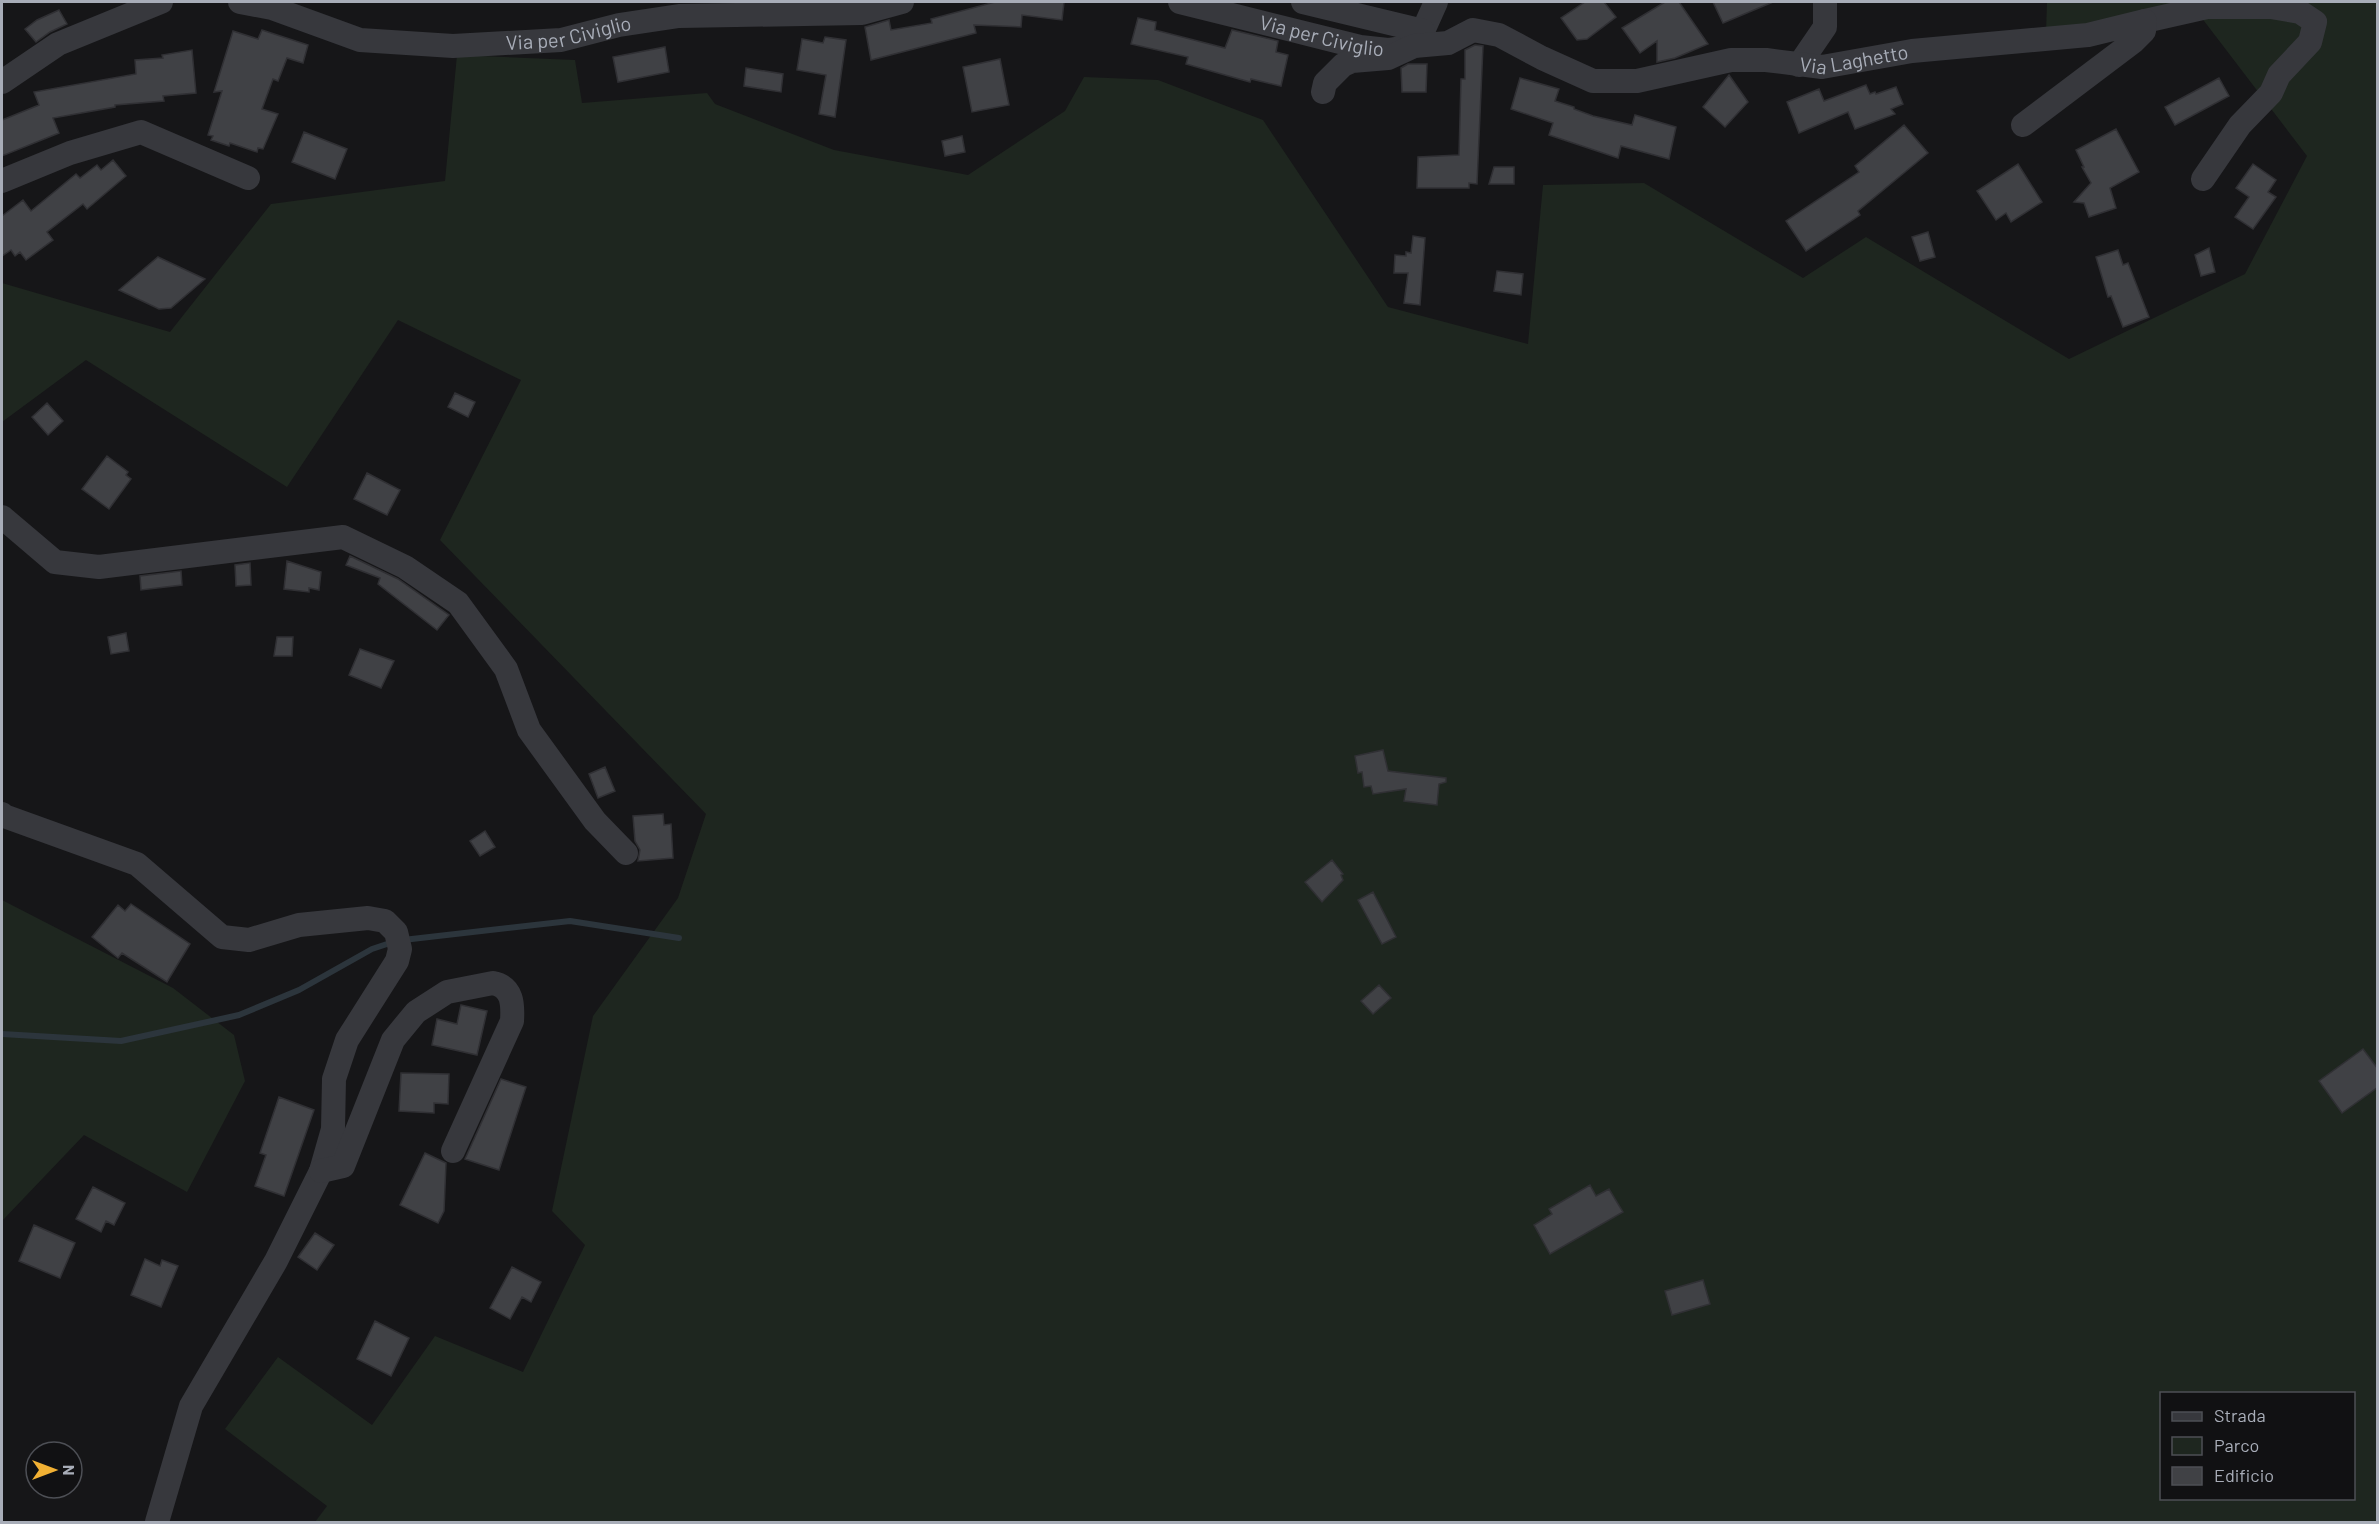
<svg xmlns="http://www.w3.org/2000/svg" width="2379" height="1524" font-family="Barlow,sans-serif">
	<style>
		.green { fill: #1e261f; fill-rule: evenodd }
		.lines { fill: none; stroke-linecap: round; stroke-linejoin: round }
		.stream { stroke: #2c353c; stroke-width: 6 }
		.building { fill: #404145; stroke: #303034; stroke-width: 1.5 }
		.minor { stroke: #37383d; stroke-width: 24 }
		.labels { text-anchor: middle; stroke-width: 6; stroke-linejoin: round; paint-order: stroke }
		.street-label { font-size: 20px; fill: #a8adb8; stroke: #111113 }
	</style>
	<rect width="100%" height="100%" fill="#161618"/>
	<path class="green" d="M 2047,2 L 2377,2 L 2377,1522 L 315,1522 L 327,1506 L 225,1429 L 278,1357 L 372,1425 L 435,1336 L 523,1372 L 585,1245 L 552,1211 L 593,1016 L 678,898 L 706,814 L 440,540 L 521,380 L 398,320 L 287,487 L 86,360 L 2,422 L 2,283 L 170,332 L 271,204 L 445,181 L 457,55 L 575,60 L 582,103 L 707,93 L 715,104 L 834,150 L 968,175 L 1065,111 L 1084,77 L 1158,80 L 1263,120 L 1388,307 L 1528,344 L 1543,185 L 1644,183 L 1803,278 L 1866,237 L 2069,359 L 2245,274 L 2307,156 L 2201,17 L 2046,33 ZM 2162,1394 L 2354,1394 L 2354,1498 L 2162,1498 Z
		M 2,900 L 173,988 L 234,1035 L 245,1081 L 187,1192 L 84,1135 L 2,1221 Z"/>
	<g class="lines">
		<path class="stream" d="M 403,940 L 570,921 L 679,938
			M 2,1034 L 121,1041 L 239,1015 L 299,990 L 372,949 L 393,942"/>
	</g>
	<path class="building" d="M 995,2 L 1064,2 L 1062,20 L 1022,15 L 1021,27 L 974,25 L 976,33 L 871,60 L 865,27 L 889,20 L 891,30 L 932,23 L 931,19 Z
		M 1585,2 L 1604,2 L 1616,17 L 1587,39 L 1577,40 L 1561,18 Z
		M 1665,2 L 1679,2 L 1708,44 L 1675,58 L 1657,62 L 1657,41 L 1640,53 L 1622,28 Z
		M 1713,2 L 1773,2 L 1723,23 Z
		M 59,10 L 67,24 L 50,32 L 36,42 L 25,29 L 37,20 Z
		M 1138,18 L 1156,22 L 1155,30 L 1225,48 L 1232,30 L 1278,41 L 1276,52 L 1288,55 L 1281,86 L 1251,79 L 1250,82 L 1186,64 L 1188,57 L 1131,44 Z
		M 262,30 L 308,45 L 303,63 L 287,58 L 278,81 L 273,79 L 262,109 L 278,114 L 263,149 L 258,148 L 257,152 L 230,143 L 229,146 L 211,140 L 213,136 L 208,135 L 222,91 L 214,92 L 233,31 L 258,39 Z
		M 825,37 L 846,40 L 835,117 L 819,114 L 826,75 L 797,70 L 802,39 L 823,43 Z
		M 1475,45 L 1483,46 L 1477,184 L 1469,183 L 1469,188 L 1417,188 L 1418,157 L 1459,155 L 1461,79 L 1465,79 L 1465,50 Z
		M 665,47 L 669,72 L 618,82 L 613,57 Z
		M 192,50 L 196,93 L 163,96 L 164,101 L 115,105 L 115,107 L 53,118 L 59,133 L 2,156 L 2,120 L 39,105 L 34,92 L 136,74 L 135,60 L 163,58 L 162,55 Z
		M 1000,59 L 1009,105 L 972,112 L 963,67 Z
		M 1408,64 L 1427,64 L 1426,92 L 1402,92 L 1401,68 Z
		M 746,68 L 783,74 L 781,92 L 744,86 Z
		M 1729,75 L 1748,102 L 1725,127 L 1703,107 Z
		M 1520,78 L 1559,89 L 1555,101 L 1574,107 L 1574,109 L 1593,116 L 1632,125 L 1635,115 L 1676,127 L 1669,159 L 1621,146 L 1618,158 L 1549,135 L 1553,123 L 1511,109 Z
		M 2219,78 L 2229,96 L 2175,125 L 2165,107 Z
		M 1866,85 L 1870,94 L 1875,92 L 1876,94 L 1896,87 L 1903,104 L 1891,109 L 1895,114 L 1855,129 L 1848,112 L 1799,133 L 1787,102 L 1819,89 L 1824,101 Z
		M 1904,125 L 1928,153 L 1858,211 L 1860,215 L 1806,251 L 1786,221 L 1859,172 L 1855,166 Z
		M 2116,129 L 2139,172 L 2110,188 L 2116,208 L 2089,217 L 2084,203 L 2074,202 L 2091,183 L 2082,167 L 2084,167 L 2076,150 Z
		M 304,132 L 347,149 L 335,179 L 292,162 Z
		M 962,136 L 965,152 L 945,156 L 942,141 Z
		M 113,160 L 126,176 L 87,209 L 83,204 L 47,232 L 53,240 L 26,260 L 20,252 L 15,256 L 11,250 L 2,256 L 2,216 L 23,200 L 31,211 L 76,174 L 80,178 L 97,165 L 101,170 Z
		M 2018,164 L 2042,202 L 2011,222 L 2006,213 L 1996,220 L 1977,191 Z
		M 2253,164 L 2276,180 L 2268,192 L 2276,197 L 2253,229 L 2235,217 L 2249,197 L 2236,188 Z
		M 1494,167 L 1514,167 L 1514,184 L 1489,184 Z
		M 1928,232 L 1935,257 L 1920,261 L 1912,237 Z
		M 1413,236 L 1425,238 L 1420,305 L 1404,303 L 1408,273 L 1394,273 L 1395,255 L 1406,256 L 1406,252 L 1411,253 Z
		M 2209,248 L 2215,272 L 2201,276 L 2195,255 Z
		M 2118,250 L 2123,265 L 2128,263 L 2149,317 L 2123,327 L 2111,296 L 2108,297 L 2096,257 Z
		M 158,257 L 205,279 L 171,308 L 159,309 L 119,290 Z
		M 1497,271 L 1523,274 L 1521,295 L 1494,291 Z
		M 455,393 L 475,402 L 468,417 L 448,407 Z
		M 47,403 L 63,421 L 48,435 L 32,417 Z
		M 107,456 L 128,472 L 126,475 L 131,479 L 109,509 L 82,489 Z
		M 367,473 L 400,490 L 387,515 L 354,499 Z
		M 350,556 L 398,579 L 449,615 L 437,630 L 378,584 L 380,578 L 346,565 Z
		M 287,561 L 321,572 L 319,590 L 309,588 L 309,592 L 284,589 Z
		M 250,563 L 251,585 L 236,586 L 235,565 Z
		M 181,571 L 182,585 L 141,590 L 140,576 Z
		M 126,633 L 129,651 L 111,654 L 108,637 Z
		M 277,637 L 293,637 L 292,656 L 274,656 Z
		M 360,649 L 394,661 L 381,688 L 349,675 Z
		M 1383,750 L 1388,771 L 1446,778 L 1446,782 L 1439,784 L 1437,805 L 1404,801 L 1406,789 L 1373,794 L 1371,786 L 1364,787 L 1362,772 L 1358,773 L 1355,756 Z
		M 605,767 L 615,791 L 598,798 L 589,774 Z
		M 663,814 L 664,825 L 671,824 L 673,858 L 638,861 L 640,850 L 635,841 L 633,816 Z
		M 485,831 L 495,847 L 480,856 L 470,841 Z
		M 1332,860 L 1343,874 L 1341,875 L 1343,880 L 1322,902 L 1305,882 Z
		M 1373,892 L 1396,937 L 1382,944 L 1358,900 Z
		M 131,904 L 190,944 L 167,982 L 122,953 L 118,958 L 92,937 L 118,905 L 125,911 Z
		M 1379,985 L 1391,998 L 1373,1014 L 1361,1001 Z
		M 461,1005 L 487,1011 L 477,1055 L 432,1045 L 437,1019 L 457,1024 Z
		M 2363,1049 L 2378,1069 L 2378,1087 L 2342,1113 L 2319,1081 Z
		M 401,1073 L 449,1074 L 448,1104 L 434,1103 L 434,1113 L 399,1111 Z
		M 501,1079 L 526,1087 L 499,1170 L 465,1159 Z
		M 279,1097 L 314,1110 L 284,1196 L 255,1186 L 266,1155 L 260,1153 Z
		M 425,1153 L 446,1163 L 444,1211 L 438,1223 L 400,1205 Z
		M 1590,1185 L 1596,1196 L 1609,1189 L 1623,1212 L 1550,1254 L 1534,1225 L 1552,1214 L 1549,1209 Z
		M 93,1187 L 125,1203 L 114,1225 L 106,1221 L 101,1232 L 76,1219 Z
		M 34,1225 L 75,1243 L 60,1278 L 19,1261 Z
		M 315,1233 L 334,1245 L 317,1270 L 298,1257 Z
		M 145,1259 L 160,1266 L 162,1260 L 178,1266 L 161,1307 L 131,1295 Z
		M 512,1267 L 541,1282 L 531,1302 L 522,1297 L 510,1319 L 490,1308 Z
		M 1703,1280 L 1710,1304 L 1672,1315 L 1665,1291 Z
		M 375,1321 L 409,1338 L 391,1376 L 357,1359 Z"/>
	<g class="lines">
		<g class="minor">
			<path id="s1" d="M 240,2 L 272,8 L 360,40 L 453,46 L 561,40 L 619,25 L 679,16 L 862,13 L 902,2"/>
			<path id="s2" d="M 1180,2 L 1360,47 L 1388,50 L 1414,46 L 1423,31 L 1436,2"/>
			<path d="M 1303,2 L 1423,31"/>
			<path d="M 2145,21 L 2207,7 L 2271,7 L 2300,12 L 2315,22 L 2310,42 L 2279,75 L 2271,93 L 2240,125 L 2203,179"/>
			<path d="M 1799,65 L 1825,27 L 1825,2"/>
			<path d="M 2,82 L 58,44 L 161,2"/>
			<path id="s3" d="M 1323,92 L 1325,83 L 1343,65 L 1352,61 L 1388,58 L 1414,46 L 1448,43 L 1473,30 L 1499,35 L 1542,58 L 1593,81 L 1637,81 L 1731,60 L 1766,60 L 1822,67 L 1912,51 L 2088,35 L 2145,21 L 2144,31 L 2133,42 L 2023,125"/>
			<path d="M 2,181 L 70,153 L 141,132 L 248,178"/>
			<path d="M 2,517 L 55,562 L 99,567 L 343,537 L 405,567 L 458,603 L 506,669 L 529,730 L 595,821 L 626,853"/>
			<path d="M 2,814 L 4,816 L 137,864 L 222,937 L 249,940 L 299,925 L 368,918 L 385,921 L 396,932 L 400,949 L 397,961 L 347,1040 L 334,1079 L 333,1129 L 321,1171 L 276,1261 L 191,1406 L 157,1522"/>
			<path d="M 321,1171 L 343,1166 L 393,1040 L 416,1012 L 447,992 L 493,983 C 513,987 513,1005 512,1021 L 453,1151"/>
		</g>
	</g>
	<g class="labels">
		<g class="street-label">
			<text dy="7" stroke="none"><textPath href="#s1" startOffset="336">Via per Civiglio</textPath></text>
			<text dy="7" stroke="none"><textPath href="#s2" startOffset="146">Via per Civiglio</textPath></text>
			<text dy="7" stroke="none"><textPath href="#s3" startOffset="567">Via Laghetto</textPath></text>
		</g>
	</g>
	<rect width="2379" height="1524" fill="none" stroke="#a8adb8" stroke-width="6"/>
	<rect x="2160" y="1392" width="195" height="108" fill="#111113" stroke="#4d4f55" stroke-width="1.5"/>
	<rect x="2172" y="1412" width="30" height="9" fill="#37383d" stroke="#4d4f55" stroke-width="1.5"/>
	<text x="2214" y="1422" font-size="18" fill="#a8adb8">Strada</text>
	<rect x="2172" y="1437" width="30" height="18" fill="#1e261f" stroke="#4d4f55" stroke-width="1.5"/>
	<text x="2214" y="1452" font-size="18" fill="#a8adb8">Parco</text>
	<rect x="2172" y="1467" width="30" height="18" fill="#404145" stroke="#4d4f55" stroke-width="1.5"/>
	<text x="2214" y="1482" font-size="18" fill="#a8adb8">Edificio</text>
	<g transform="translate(54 1470) rotate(90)"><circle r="28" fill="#111113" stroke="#4d4f55" stroke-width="1.5"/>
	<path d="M0-4.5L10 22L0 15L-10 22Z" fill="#f2b134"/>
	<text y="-9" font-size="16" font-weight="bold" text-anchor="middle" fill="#a8adb8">N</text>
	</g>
</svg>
